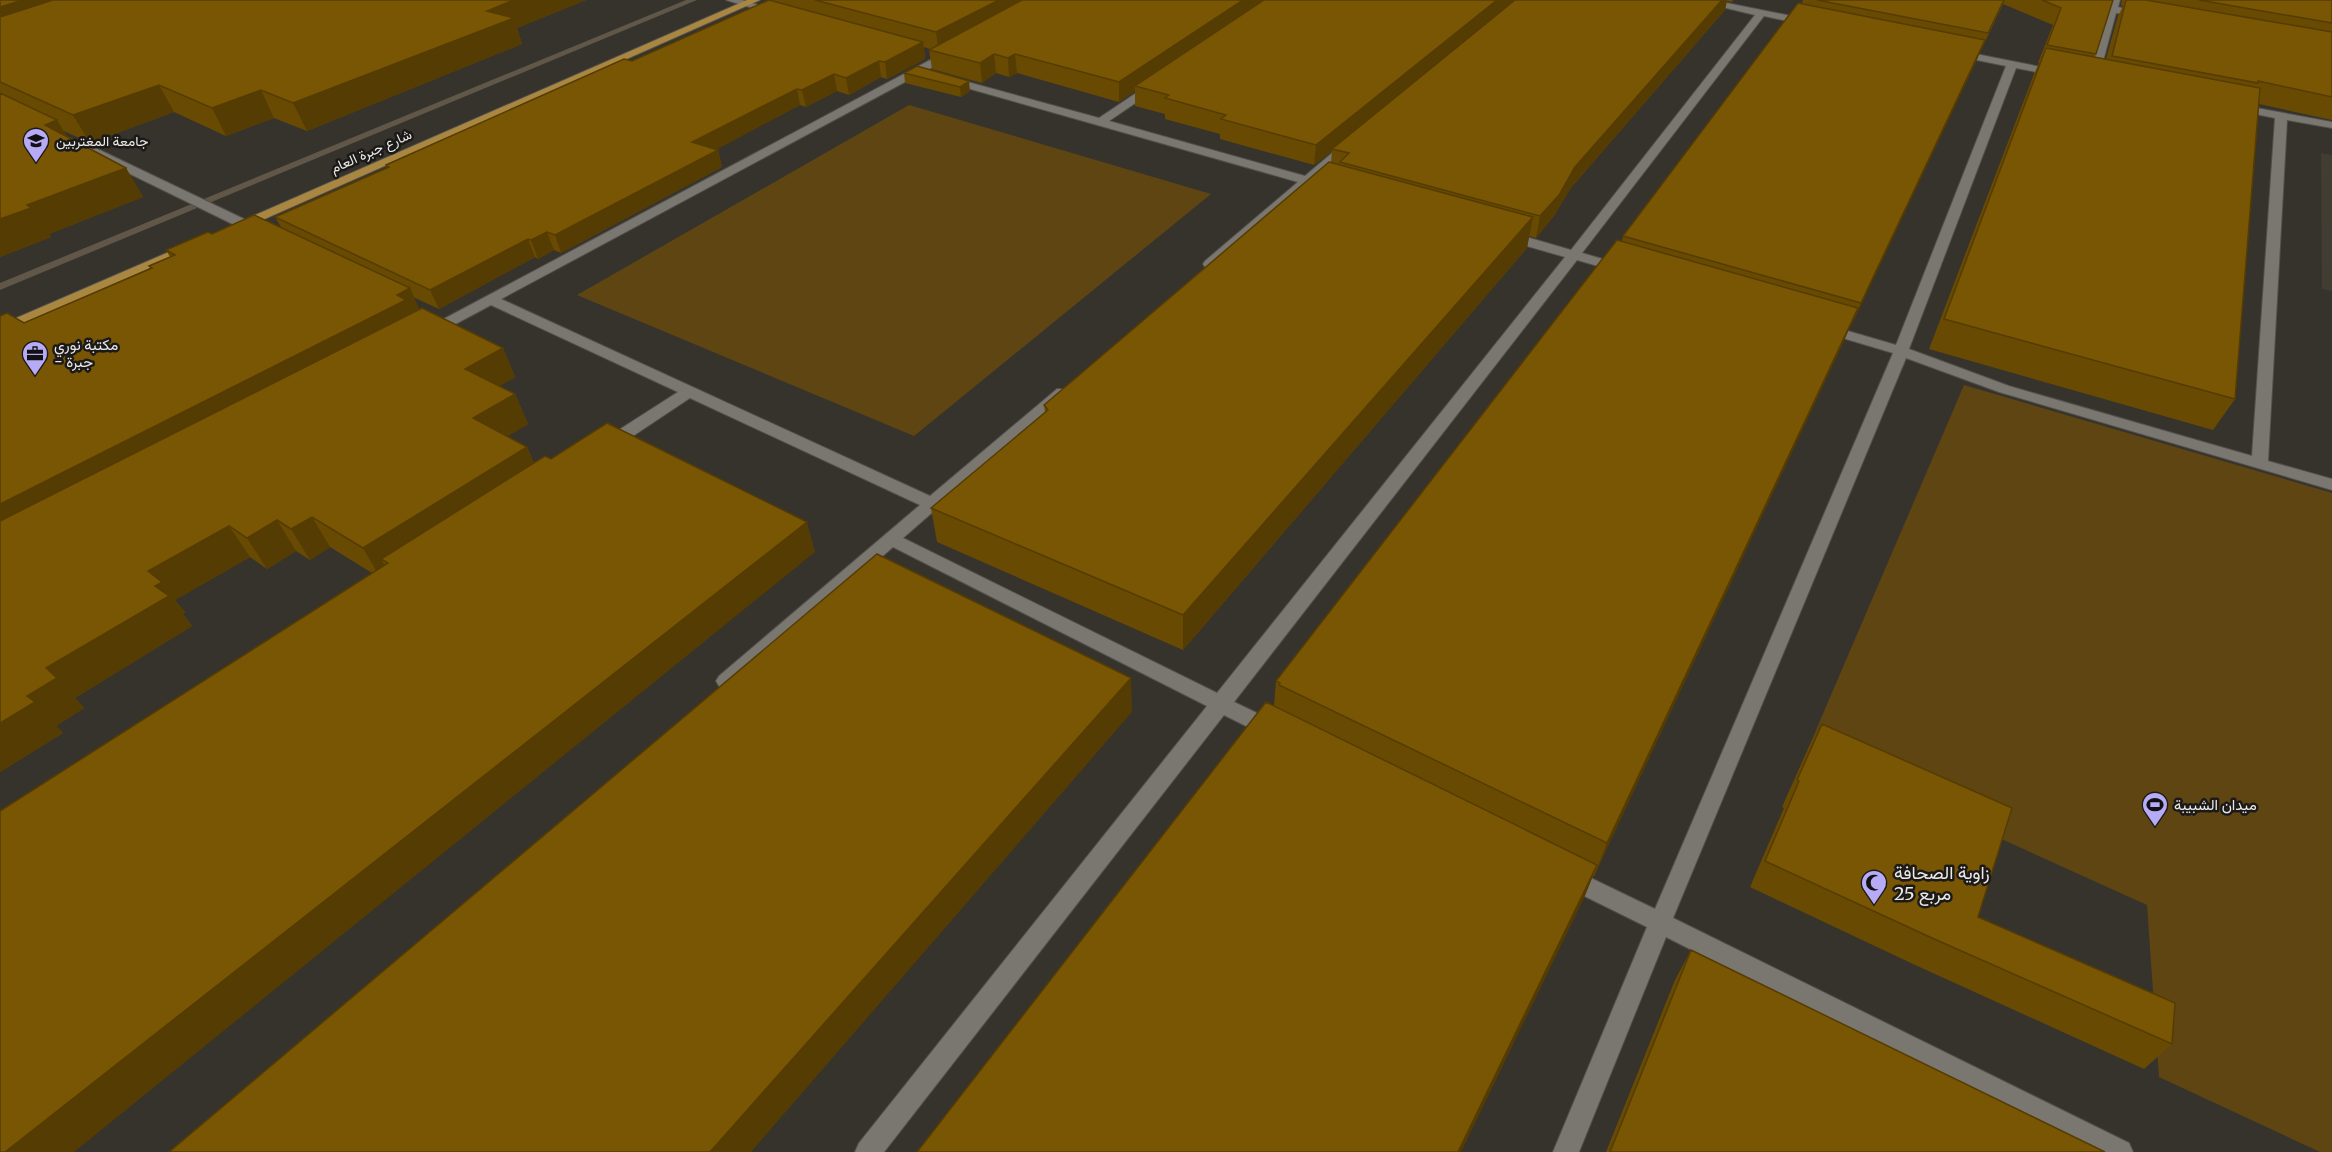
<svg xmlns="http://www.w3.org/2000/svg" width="2332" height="1152" font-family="Merriweather,Vazirmatn,serif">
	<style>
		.built { fill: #423d32 }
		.green { fill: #5f4512 }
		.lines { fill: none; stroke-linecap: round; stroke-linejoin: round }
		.stream { fill: #605748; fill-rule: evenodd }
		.minor-casing { stroke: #53504c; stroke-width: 2 }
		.major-casing { stroke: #53504c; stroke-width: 2 }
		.minor { fill: #7a7771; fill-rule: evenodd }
		.major { fill: #a98740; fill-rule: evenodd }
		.wall { fill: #684a03 }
		.shaded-wall { fill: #553c03 }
		.building { fill: #795604; stroke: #553c03; stroke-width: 1.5 }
		.labels { text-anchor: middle; stroke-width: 5; stroke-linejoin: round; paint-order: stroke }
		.far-poi-label { font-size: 14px; fill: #ebe9e6; stroke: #1c1a18; text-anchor: start }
		.far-street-label { font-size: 14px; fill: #ebe9e6; stroke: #1c1a18 }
		.poi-label { font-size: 15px; fill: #ebe9e6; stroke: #1c1a18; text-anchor: start }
		.near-poi-label { font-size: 18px; fill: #ebe9e6; stroke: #1c1a18; text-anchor: start }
	</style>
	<rect width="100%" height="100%" fill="#36332d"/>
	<path class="built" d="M 2321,153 L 2332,155 L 2332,291 L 2322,289 Z"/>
	<path class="green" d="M 909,105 L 1211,194 L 914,436 L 577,295 Z
		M 1964,385 L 2332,493 L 2332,1152 L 2320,1152 L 2159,1077 L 2147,905 L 1807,751 Z"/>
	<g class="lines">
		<path class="stream" d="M 686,0 L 697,0 L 0,290 L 0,283 Z"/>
		<defs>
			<path id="minor" d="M 726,0 L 742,0 L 781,12 L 776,15 Z
				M 1693,0 L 1712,0 L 1811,20 L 1816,23 L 1811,26 L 1764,16 L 1582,253 L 1627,266 L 1629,269 L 1627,272 L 1622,273 L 1577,260 L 1234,702 L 1280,724 L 1283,730 L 1280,736 L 1273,738 L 1266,736 L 1224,715 L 884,1152 L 855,1152 L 859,1143 L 1207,706 L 893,547 L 733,686 L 726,688 L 719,686 L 716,681 L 719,676 L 920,505 L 690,398 L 612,450 L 600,450 L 598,446 L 600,442 L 678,392 L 491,305 L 435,335 L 425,335 L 423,332 L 425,329 L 949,50 L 957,50 L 957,54 L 501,299 L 930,496 L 1057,389 L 1067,389 L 1070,392 L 1067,395 L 903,538 L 1217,693 L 1565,257 L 1499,238 L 1497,235 L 1499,232 L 1509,232 L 1571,250 L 1755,15 Z
				M 2110,0 L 2120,0 L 2118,7 L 2148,14 L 2143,17 L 2116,13 L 2098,80 L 2093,83 L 2088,80 Z
				M 1956,50 L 2061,71 L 2066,74 L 2061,77 L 2016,68 L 1909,349 L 2009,386 L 2252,456 L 2275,118 L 2235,110 L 2229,107 L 2235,104 L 2332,122 L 2332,128 L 2287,120 L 2268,461 L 2332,479 L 2332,490 L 1999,392 L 1906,358 L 1673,918 L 2129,1143 L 2133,1152 L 2092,1152 L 1666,937 L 1579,1152 L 1553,1152 L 1647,927 L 1558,883 L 1555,876 L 1558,869 L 1566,866 L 1655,909 L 1893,353 L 1819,331 L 1817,328 L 1824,324 L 1896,345 L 2006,66 L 1952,55 L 1952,51 Z
				M 946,76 L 1099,118 L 1151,83 L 1159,83 L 1159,87 L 1109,121 L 1305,176 L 1345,142 L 1349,141 L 1355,145 L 1316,179 L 1321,183 L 1319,186 L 1309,185 L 1215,267 L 1205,267 L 1203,264 L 1205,261 L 1298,182 L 942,81 L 941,79 Z
				M 83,142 L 265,229 L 267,232 L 265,235 L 255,235 L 79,149 L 79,143 Z"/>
			<path id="major" d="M 747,0 L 760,0 L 242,229 L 232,229 L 230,226 Z
				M 192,242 L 199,246 L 197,249 L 0,334 L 0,325 Z"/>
		</defs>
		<use href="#minor" class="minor-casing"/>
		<use href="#major" class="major-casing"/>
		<use href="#minor" class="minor"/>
		<use href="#major" class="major"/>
	</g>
	<path class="wall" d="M 0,0 L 586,0 L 517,28 L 522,44 L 307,131 L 274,118 L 226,136 L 174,112 L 90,143 L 64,131 L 67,137 L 126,168 L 143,197 L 49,234 L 51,237 L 0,257 Z
		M 766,0 L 1733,0 L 1732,2 L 1727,1 L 1725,10 L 1570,189 L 1554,216 L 1536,238 L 1529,236 L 1527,248 L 1183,650 L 937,542 L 931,508 L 1045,412 L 1044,405 L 1331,162 L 1332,151 L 1314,165 L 1220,139 L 1220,134 L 1165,119 L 1165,114 L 1135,106 L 1135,91 L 1119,102 L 1017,73 L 1009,77 L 996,73 L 982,83 L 932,69 L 929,50 L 930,49 L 924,47 L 925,59 L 887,79 L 881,77 L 849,95 L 837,91 L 806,107 L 800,105 L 716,149 L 718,150 L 722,167 L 561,253 L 554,250 L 538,259 L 535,257 L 439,309 L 413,297 L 419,309 L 503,348 L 515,377 L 499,386 L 515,394 L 528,424 L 507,436 L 527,447 L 534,463 L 551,459 L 815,552 L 372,573 L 330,547 L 310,560 L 296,551 L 267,569 L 250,557 L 175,600 L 185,612 L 183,614 L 192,626 L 75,698 L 84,708 L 56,726 L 63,733 L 0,772 L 24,323 L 150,268 L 149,266 L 170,257 L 166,250 L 212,234 L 281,227 L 275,217 L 387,168 L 386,165 L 632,61 L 768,0 Z
		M 1803,0 L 2113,0 L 2095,57 L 2106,59 L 2118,16 L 2123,6 L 2121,5 L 2122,0 L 2332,0 L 2332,120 L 2259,104 L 2235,399 L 2213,430 L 1929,349 L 2034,74 L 2039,63 L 2038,63 L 2053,25 L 2003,4 L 1849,329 L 1594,876 L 1593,876 L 1584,898 L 1274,706 L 1276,681 L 1622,241 L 1623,236 L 1802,3 Z
		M 917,66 L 970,91 L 961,97 L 905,83 L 904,73 Z
		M 1822,724 L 1978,917 L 2172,1044 L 2144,1069 L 1913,964 L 1750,887 L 1784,808 L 1782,807 L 1807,751 Z
		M 1691,950 L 2105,1152 L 1606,1152 L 1675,980 Z"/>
	<path class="shaded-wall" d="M 23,0 L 116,0 L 0,38 L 0,7 Z
		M 514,0 L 586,0 L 517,28 L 522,44 L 307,131 L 293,103 L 487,11 Z
		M 999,0 L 1035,0 L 939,52 L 936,32 Z
		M 1243,0 L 1270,0 L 1135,86 L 1135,91 L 1119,102 L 1119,82 Z
		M 1497,0 L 1516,0 L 1332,149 L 1332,151 L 1314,165 L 1316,145 Z
		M 1722,0 L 1727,0 L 1725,10 L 1570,189 L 1554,216 L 1536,238 L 1540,216 L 1575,167 Z
		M 1985,40 L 1976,62 L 1850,329 L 1861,303 Z
		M 923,42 L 925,59 L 887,79 L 885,62 Z
		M 994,54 L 996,73 L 982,83 L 980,63 Z
		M 1015,54 L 1017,73 L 1009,77 L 1008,58 Z
		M 879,61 L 881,77 L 849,95 L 846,78 Z
		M 834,74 L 837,91 L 806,107 L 802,90 Z
		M 969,81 L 970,91 L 961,97 L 960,87 Z
		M 159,85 L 174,112 L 90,143 L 73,115 Z
		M 797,89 L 800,105 L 697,160 L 692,142 Z
		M 261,90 L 274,118 L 226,136 L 212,108 Z
		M 57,120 L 75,149 L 45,125 Z
		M 718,150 L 722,167 L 561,253 L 555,235 Z
		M 126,168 L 143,197 L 49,234 L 51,237 L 0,257 L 0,219 L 27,205 Z
		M 1533,217 L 1527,248 L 1183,650 L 1183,615 Z
		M 547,232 L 554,250 L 538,259 L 531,240 Z
		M 528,239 L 535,257 L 439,309 L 430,290 Z
		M 410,288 L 423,317 L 0,547 L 0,504 Z
		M 1858,308 L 1844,341 L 1594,876 L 1607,843 Z
		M 503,348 L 515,377 L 478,399 L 465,369 Z
		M 515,394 L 528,424 L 487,449 L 473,418 Z
		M 527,447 L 540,477 L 381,559 L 390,574 L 381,579 L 363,548 Z
		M 312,517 L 330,547 L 310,560 L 291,529 Z
		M 277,520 L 296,551 L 267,569 L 247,538 Z
		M 807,522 L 815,552 L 74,1152 L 5,1152 Z
		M 229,526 L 250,557 L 175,600 L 185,612 L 183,614 L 192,626 L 75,698 L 84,708 L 56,726 L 63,733 L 0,772 L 0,723 L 46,668 L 155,586 L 148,571 Z
		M 1131,678 L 1132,712 L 751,1152 L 710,1152 Z
		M 1597,865 L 1584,898 L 1461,1152 L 1458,1152 Z"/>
	<path class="building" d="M 0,0 L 23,0 L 0,7 Z
		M 53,0 L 514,0 L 487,11 L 514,18 L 293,103 L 261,90 L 212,108 L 159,85 L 73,115 L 0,82 L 0,17 Z
		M 769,0 L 923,42 L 885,62 L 879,61 L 846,78 L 834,74 L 802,90 L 797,89 L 692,142 L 718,150 L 555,235 L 547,232 L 531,240 L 528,239 L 430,290 L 275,217 L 389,167 L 386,165 L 624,59 L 632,61 Z
		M 815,0 L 999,0 L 936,32 Z
		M 1022,0 L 1243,0 L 1119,82 L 1015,54 L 1008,58 L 994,54 L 980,63 L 929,50 Z
		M 1264,0 L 1497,0 L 1316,145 L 1221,119 L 1226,115 L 1165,98 L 1169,95 L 1135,86 Z
		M 1515,0 L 1722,0 L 1575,167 L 1559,195 L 1540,216 L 1340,162 L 1349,153 L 1332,149 Z
		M 1817,0 L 2004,0 L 1988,33 Z
		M 2042,0 L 2113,0 L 2096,54 L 2047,45 L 2061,8 Z
		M 2126,0 L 2146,0 L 2332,32 L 2332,97 L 2258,81 L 2258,83 L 2112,56 Z
		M 2199,0 L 2332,0 L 2332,23 Z
		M 1798,3 L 1985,40 L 1861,303 L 1623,236 Z
		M 2046,48 L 2260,88 L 2235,399 L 1944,319 Z
		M 917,66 L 969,81 L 960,87 L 904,73 Z
		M 0,93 L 57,120 L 45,125 L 126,168 L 27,205 L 31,208 L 0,219 Z
		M 1329,162 L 1533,217 L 1183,615 L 931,508 L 1048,410 L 1044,405 Z
		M 254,215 L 410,288 L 397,295 L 406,300 L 0,504 L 0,316 L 7,313 L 24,323 L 152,268 L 149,266 L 175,255 L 166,250 L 208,232 L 212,234 Z
		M 1617,240 L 1858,308 L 1607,843 L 1279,685 L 1280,683 L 1276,681 Z
		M 422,308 L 503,348 L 465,369 L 515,394 L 473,418 L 527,447 L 363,548 L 312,517 L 291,529 L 277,520 L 247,538 L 229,526 L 148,571 L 162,582 L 155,586 L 169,596 L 46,668 L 57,678 L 27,696 L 35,702 L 0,723 L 0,521 Z
		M 607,423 L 807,522 L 5,1152 L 0,1152 L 0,811 L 388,563 L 381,559 L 545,456 L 551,459 Z
		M 877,554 L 1131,678 L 710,1152 L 169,1152 Z
		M 1266,702 L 1597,865 L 1458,1152 L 917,1152 Z
		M 1822,724 L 2012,808 L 1978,917 L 2175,1003 L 2172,1044 L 1932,938 L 1765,861 L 1799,781 L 1797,780 Z
		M 1691,950 L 2105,1152 L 1610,1152 Z"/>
	<defs>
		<symbol id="university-pin" viewBox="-11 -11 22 30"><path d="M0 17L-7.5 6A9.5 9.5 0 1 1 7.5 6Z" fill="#b7abf8" stroke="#1c1a18"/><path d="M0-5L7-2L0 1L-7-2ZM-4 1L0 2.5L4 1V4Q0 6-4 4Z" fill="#111"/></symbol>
		<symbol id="office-pin" viewBox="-11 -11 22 30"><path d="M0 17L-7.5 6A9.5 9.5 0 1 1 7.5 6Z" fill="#b7abf8" stroke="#1c1a18"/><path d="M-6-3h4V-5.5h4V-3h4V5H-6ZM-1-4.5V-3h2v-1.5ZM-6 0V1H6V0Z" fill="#111"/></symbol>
		<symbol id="stadium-pin" viewBox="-11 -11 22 30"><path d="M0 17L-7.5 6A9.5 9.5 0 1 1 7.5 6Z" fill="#b7abf8" stroke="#1c1a18"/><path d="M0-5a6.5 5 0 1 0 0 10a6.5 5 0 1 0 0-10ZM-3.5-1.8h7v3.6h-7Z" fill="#111"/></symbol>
		<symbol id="mosque-pin" viewBox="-11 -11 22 30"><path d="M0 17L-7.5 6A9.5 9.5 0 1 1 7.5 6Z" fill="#b7abf8" stroke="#1c1a18"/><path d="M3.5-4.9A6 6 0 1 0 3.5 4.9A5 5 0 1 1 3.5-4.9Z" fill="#111"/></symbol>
	</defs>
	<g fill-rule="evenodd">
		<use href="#university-pin" x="21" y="126" width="30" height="40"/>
		<use href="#office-pin" x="20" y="339" width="30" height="40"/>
		<use href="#stadium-pin" x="2140" y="790" width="30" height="40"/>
		<use href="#mosque-pin" x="1859" y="868" width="30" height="40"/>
	</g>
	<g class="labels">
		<g class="far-poi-label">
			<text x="56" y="146">جامعة المغتربين</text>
		</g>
		<g class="far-street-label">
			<text transform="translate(371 151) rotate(-24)" y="5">شارع جبرة العام</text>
		</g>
		<g class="poi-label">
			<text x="54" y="350">مكتبة نوري<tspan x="54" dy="17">- جبرة</tspan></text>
			<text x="2174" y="810">ميدان الشبيبة</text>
		</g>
		<g class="near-poi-label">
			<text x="1894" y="879">زاوية الصحافة<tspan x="1894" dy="21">مربع 25</tspan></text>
		</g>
	</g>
</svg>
